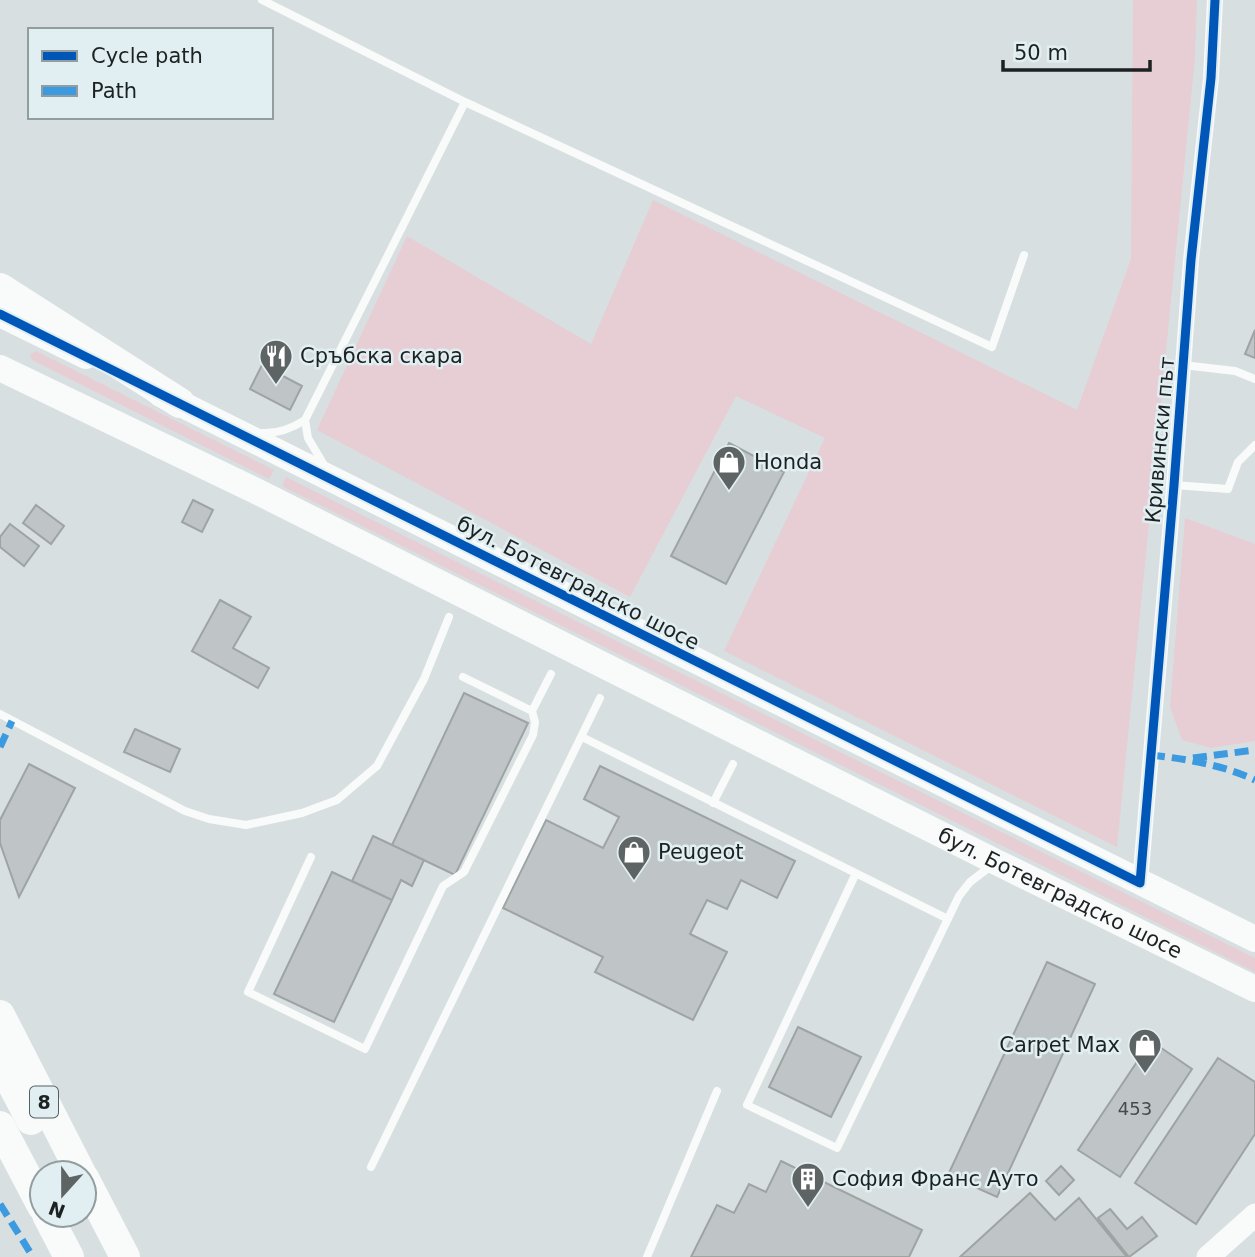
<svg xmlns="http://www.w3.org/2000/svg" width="1255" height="1257" font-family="'DejaVu Sans',sans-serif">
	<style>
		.green { fill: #e7cdd4 }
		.building { fill: #bfc5c6; stroke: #9ea3a4; stroke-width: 2 }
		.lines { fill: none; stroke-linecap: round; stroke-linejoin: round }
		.lane { stroke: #f9fafa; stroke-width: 8 }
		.street { stroke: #f9fafa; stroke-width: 16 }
		.secondary { stroke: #f9fafa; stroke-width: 23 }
		.primary { stroke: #f9fafa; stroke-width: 26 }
		.highway { stroke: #f9fafa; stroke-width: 30 }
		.quiet { stroke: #3c9be0; stroke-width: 7; stroke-dasharray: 14 7; stroke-linecap: butt }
		.cycleway-casing { stroke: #e1eff2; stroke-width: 13 }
		.cycleway { stroke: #0057b8; stroke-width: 9 }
		.labels { text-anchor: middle; stroke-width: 5; stroke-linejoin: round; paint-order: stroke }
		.number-label { font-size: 18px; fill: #464c4d }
		.shield { fill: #e1eff2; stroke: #575f60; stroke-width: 2 }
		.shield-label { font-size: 19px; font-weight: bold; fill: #1c2122 }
		.poi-label { font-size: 21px; fill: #1c2122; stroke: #e1eff2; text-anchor: start }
		.street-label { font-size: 21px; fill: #1c2122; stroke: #e1eff2 }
	</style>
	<rect width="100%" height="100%" fill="#d8dfe0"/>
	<path class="green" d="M 1133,0 L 1197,0 L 1195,57 L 1117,847 L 724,651 L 825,438 L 736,396 L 630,597 L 317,430 L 407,236 L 591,344 L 653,200 L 1077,410 L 1131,259 Z
		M 36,351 L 274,470 L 269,479 L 32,360 L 30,355 L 32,353 Z
		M 286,477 L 1255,958 L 1255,972 L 282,486 Z
		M 1185,518 L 1255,544 L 1255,741 L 1211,748 L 1182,740 L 1170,707 Z"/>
	<path class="building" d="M 1255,330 L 1255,358 L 1245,354 Z
		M 262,365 L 302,386 L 290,410 L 250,389 Z
		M 729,443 L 784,472 L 726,584 L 671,556 Z
		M 193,500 L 213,510 L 202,532 L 182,522 Z
		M 36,505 L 64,526 L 51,544 L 23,523 Z
		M 10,524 L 39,546 L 24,566 L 0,547 L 0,537 Z
		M 220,600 L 251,617 L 233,648 L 269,668 L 258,688 L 192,651 Z
		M 464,693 L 528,723 L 455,875 L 392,845 Z
		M 135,729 L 180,749 L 170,772 L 124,752 Z
		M 29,764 L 75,788 L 19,897 L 0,843 L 0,820 Z
		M 600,766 L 795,861 L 777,898 L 741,880 L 727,909 L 707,900 L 690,934 L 727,952 L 693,1020 L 595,972 L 603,957 L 503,908 L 546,820 L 603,848 L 619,817 L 584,799 Z
		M 373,836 L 424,860 L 412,886 L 401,880 L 392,900 L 352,881 Z
		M 332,872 L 392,900 L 334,1022 L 274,994 Z
		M 1047,962 L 1095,984 L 997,1197 L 948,1175 Z
		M 798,1027 L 861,1057 L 831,1117 L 769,1087 Z
		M 1151,1041 L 1192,1069 L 1120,1177 L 1078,1150 Z
		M 1218,1058 L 1255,1082 L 1255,1134 L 1196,1224 L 1135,1183 Z
		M 781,1161 L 922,1230 L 909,1257 L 691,1257 L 717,1205 L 734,1213 L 749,1184 L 766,1192 Z
		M 1061,1166 L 1074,1180 L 1059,1195 L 1046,1181 Z
		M 1030,1193 L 1055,1220 L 1079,1198 L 1127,1257 L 960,1257 Z
		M 1110,1209 L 1127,1229 L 1142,1217 L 1157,1236 L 1129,1257 L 1098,1218 Z"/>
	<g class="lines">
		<path class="lane" d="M 262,0 L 465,102 L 992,347 L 1024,255
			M 1183,365 L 1235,371 L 1255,379
			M 305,420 L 308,438 L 324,465
			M 261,433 C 277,434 291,429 305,420 L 465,102
			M 1174,485 L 1228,489 L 1238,462 L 1255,445
			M 463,677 L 532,711 L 551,674
			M 0,714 L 185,811 L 209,819 L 246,825 L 302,813 L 337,800 L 377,766 L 424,679 L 449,617
			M 582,737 L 948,919
			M 713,803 L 733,764
			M 311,857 L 248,992 L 365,1049 L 443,886 L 464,872 L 533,735 L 535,722 L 532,711
			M 856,873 L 747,1105 L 837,1148 L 959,896 L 970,882 L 991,866
			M 371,1167 L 600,698
			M 647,1257 L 717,1091"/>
		<path class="street" d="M 1140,883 L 1174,485 L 1191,260 L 1211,78 L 1215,0"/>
		<path class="secondary" d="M 1208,1257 L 1255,1215"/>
		<g class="primary">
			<path d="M 0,314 L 86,356"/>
			<path id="s1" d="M 0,368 L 256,491 L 996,862 L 1255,989"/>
			<path d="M 161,394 L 1255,939"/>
		</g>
		<path class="highway" d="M 0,288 L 180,403
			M 0,1015 L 81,1173
			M 0,1061 L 31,1120
			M 0,1126 L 42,1206
			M 84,1178 L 125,1257
			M 47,1215 L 69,1257"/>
		<path class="quiet" d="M 0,747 L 12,721
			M 1151,755 C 1186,759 1223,765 1255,780
			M 1193,758 L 1255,750
			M 0,1204 L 33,1257"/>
		<defs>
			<path id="cycleway" d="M 0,314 L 1140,883 L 1174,485 L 1191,260 L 1211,78 L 1215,0"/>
		</defs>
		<use href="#cycleway" class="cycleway-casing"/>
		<use href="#cycleway" class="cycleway"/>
	</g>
	<defs>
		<symbol id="restaurant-pin" viewBox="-11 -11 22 30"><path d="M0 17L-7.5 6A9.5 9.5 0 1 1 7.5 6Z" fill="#5e6464" stroke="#e1eff2"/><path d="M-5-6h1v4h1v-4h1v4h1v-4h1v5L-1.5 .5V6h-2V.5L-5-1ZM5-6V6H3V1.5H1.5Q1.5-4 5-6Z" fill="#fff"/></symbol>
		<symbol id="shop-pin" viewBox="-11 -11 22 30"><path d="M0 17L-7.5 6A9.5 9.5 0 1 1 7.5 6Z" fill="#5e6464" stroke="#e1eff2"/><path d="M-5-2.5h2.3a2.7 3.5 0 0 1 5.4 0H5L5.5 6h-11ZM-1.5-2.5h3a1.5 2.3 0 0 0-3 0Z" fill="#fff"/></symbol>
		<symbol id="building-pin" viewBox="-11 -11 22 30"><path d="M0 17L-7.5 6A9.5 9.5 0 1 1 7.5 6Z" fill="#5e6464" stroke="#e1eff2"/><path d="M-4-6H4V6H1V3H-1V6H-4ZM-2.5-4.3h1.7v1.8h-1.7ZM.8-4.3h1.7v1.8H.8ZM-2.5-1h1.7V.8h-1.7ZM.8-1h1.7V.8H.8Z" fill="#fff"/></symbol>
	</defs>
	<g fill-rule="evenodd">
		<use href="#restaurant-pin" x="257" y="337" width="38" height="52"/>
		<use href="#shop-pin" x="710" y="443" width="38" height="52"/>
		<use href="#shop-pin" x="615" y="833" width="38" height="52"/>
		<use href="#shop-pin" x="1126" y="1026" width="38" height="52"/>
		<use href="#building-pin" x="789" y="1160" width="38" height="52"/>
	</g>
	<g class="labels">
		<g class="number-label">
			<text x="1135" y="1115">453</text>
		</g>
		<rect class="shield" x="30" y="1086.5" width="28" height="31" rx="5"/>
		<g class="shield-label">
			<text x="44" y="1109">8</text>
		</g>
		<g class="poi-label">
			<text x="300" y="363">Сръбска скара</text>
			<text x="754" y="469">Honda</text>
			<text x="658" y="859">Peugeot</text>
			<text x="1120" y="1052" text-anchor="end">Carpet Max</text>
			<text x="832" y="1186">София Франс Ауто</text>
		</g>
		<g class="street-label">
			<text transform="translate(1160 440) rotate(-85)" y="7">Кривински път</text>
			<text transform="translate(578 583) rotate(27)" y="7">бул. Ботевградско шосе</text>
			<text dy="7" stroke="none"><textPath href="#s1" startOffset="1183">бул. Ботевградско шосе</textPath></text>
		</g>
	</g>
	<rect x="28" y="28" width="245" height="91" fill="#e1eff2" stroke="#929d9f" stroke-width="2"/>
	<rect x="42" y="51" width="35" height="10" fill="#0057b8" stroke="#929d9f" stroke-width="2"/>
	<text x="91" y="63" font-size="21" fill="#1c2122">Cycle path</text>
	<rect x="42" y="86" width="35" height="10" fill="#3c9be0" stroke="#929d9f" stroke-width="2"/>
	<text x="91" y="98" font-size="21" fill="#1c2122">Path</text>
	<g transform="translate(63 1194) rotate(201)"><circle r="33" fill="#e1eff2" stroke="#929d9f" stroke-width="2"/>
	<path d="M0-5L12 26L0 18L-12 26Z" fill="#5e6464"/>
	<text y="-10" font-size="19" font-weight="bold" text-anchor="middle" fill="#1c2122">N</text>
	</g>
	<path d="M1003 60v10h147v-10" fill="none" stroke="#1c2122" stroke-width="3.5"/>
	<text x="1014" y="60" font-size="21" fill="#1c2122" stroke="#e1eff2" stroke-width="5" paint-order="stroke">50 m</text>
</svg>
